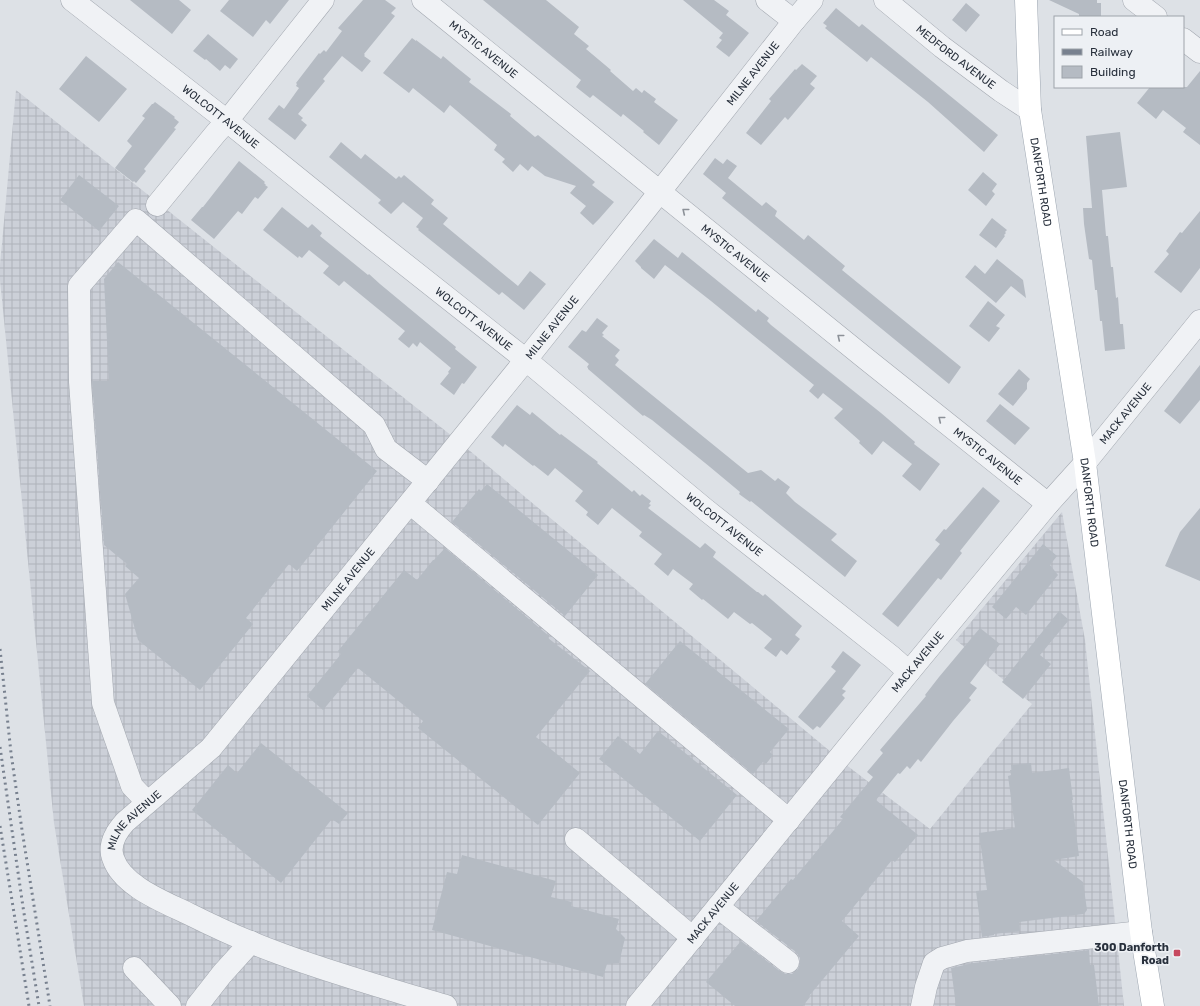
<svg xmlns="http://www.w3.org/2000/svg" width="1200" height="1006" font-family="Rubik,sans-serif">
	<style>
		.industrial { fill: url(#industrial-grid) }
		.building { fill: #b5bbc3 }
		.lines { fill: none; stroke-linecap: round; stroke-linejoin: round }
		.minor-casing { stroke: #a3a8b0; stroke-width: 23 }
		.major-casing { stroke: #9da6b1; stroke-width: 23 }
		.minor { stroke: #f0f2f5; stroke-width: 22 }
		.major { stroke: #fff; stroke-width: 22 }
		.rail { stroke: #78818f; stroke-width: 3; stroke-dasharray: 2 4; stroke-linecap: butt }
		.oneway { stroke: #8c9198 }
		.poi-dot { fill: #c6485f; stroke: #edf0f4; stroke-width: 1.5 }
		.labels { text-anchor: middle; stroke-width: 3; stroke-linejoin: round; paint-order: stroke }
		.street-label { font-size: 11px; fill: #28303c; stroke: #edf0f4 }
		.poi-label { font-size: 11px; font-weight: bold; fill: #28303c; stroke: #edf0f4; text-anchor: end }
	</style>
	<defs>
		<pattern id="industrial-grid" width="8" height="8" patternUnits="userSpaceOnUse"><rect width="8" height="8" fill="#ccd0d8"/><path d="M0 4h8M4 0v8" fill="none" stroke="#afb3ba"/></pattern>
	</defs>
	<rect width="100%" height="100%" fill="#dde1e6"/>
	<path class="industrial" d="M 16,90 L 452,436 L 849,767 L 930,829 L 1032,704 L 956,640 L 1062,512 L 1085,640 L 1124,1006 L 84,1006 L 54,823 L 0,280 L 0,265 Z"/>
	<path class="building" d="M 130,0 L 179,0 L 191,10 L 172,34 Z
		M 229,0 L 289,0 L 270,24 L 266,20 L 253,37 L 220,11 Z
		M 363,0 L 385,0 L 396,8 L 391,13 L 395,16 L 364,54 L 365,55 L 364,56 L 371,61 L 362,72 L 342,56 L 323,79 L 325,81 L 298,114 L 303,118 L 301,120 L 307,125 L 295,140 L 268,119 L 279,105 L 284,109 L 299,88 L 296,86 L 297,84 L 296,83 L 319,53 L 320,54 L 324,50 L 326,52 L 342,31 L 338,28 Z
		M 483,0 L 546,0 L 579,27 L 574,34 L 589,46 L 586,49 L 611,70 L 610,71 L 633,91 L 636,88 L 642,93 L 644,90 L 656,99 L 654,102 L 678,120 L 659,145 L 643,132 L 644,131 L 623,114 L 621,117 L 593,95 L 590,98 L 576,87 L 581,80 Z
		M 683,0 L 714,0 L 729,11 L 726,15 L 749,33 L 729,57 L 716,47 L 722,40 L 719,38 L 723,33 Z
		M 1049,0 L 1097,0 L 1097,3 L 1101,3 L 1101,17 L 1079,17 L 1079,14 Z
		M 966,3 L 980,15 L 966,32 L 952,20 Z
		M 836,8 L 859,27 L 862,24 L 998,135 L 984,152 L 928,102 L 871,57 L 867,62 L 825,28 L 827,26 L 823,23 Z
		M 208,34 L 238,59 L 230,69 L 225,65 L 220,71 L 206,59 L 205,60 L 193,51 Z
		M 412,38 L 416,41 L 416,40 L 441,59 L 443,56 L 456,67 L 471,79 L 469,82 L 511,114 L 510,116 L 535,137 L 538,135 L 595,182 L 592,185 L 614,202 L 599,219 L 593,225 L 580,213 L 586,206 L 570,193 L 576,186 L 545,176 L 532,166 L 528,171 L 520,164 L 513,172 L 502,162 L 505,159 L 494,150 L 497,145 L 450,105 L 444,113 L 413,88 L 409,93 L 383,73 Z
		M 86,56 L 127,89 L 99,122 L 59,89 Z
		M 802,64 L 817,76 L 810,84 L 815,88 L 788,120 L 785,117 L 761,145 L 746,133 L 771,101 L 769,99 L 795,69 L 796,70 Z
		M 1200,71 L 1200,145 L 1183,132 L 1186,128 L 1163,110 L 1156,119 L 1137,103 L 1150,87 L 1187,87 Z
		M 155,102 L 175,117 L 174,118 L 179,122 L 174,128 L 176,129 L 144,169 L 146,171 L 136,183 L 134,181 L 133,182 L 115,168 L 132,146 L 127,141 L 145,118 L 142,116 L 152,104 L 153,104 Z
		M 1120,132 L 1127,187 L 1102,190 L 1106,236 L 1108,236 L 1111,267 L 1113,267 L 1116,298 L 1118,297 L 1120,324 L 1123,324 L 1125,349 L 1105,351 L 1102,321 L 1100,321 L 1097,290 L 1095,290 L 1092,260 L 1089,259 L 1084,224 L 1083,208 L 1092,208 L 1086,136 Z
		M 341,142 L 361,159 L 365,154 L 396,179 L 399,176 L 401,178 L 404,175 L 434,200 L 431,204 L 448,218 L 443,224 L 518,286 L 530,271 L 546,284 L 524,310 L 502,292 L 499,295 L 418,230 L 419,229 L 416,227 L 423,218 L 403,202 L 391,214 L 378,203 L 381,200 L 329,157 Z
		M 715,158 L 723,164 L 727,159 L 737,166 L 728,178 L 762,206 L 766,202 L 777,211 L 775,216 L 804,240 L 808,235 L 845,266 L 842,270 L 961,367 L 949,384 L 722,198 L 726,193 L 703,174 Z
		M 239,161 L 265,182 L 264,183 L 266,185 L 265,185 L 268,187 L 258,199 L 255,197 L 242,214 L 238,211 L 214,239 L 191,220 L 202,207 L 203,207 Z
		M 983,172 L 997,184 L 992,191 L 995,194 L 986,206 L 968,190 Z
		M 79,175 L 119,206 L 99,231 L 60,200 Z
		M 282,207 L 308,228 L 312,224 L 322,233 L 320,236 L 368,275 L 369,274 L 380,284 L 456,347 L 455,349 L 477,367 L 464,384 L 462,383 L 454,395 L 440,384 L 449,373 L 448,372 L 451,368 L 420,342 L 417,347 L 413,343 L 409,348 L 398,339 L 405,331 L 344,281 L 339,286 L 323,273 L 329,266 L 309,250 L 302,258 L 299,256 L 298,258 L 263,230 Z
		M 1200,211 L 1200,268 L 1181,293 L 1154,272 L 1169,254 L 1166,251 L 1180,232 L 1182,233 Z
		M 992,218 L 1007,230 L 1005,232 L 1006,233 L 1004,235 L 1005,236 L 996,248 L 979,235 Z
		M 654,239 L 678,258 L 682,252 L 756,312 L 758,309 L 769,318 L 767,321 L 771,325 L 881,413 L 915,442 L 914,444 L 940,464 L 920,491 L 902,476 L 912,464 L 883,441 L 872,455 L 859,443 L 860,441 L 834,418 L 843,409 L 823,393 L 818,399 L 809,391 L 814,385 L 711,301 L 665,265 L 654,279 L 641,268 L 641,267 L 635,261 Z
		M 997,259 L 1023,280 L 1026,298 L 1011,286 L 996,303 L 965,277 L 975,265 L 985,274 Z
		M 118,262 L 377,471 L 297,571 L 289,564 L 246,618 L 253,624 L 200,690 L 138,640 L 125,594 L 139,578 L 125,566 L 127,564 L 104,545 L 92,381 L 109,381 L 104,279 Z
		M 988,301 L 1005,315 L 996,326 L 1000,328 L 989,342 L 969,326 Z
		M 597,318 L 608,326 L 602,333 L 604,335 L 602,336 L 620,350 L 615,356 L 619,360 L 615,365 L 748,473 L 761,470 L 775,481 L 778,478 L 790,487 L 786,493 L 795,502 L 837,534 L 831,540 L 857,561 L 845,577 L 751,501 L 750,502 L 739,494 L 740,492 L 710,467 L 652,420 L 644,415 L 643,416 L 588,369 L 588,368 L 587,367 L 589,364 L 568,347 L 582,330 L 586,332 Z
		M 1200,365 L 1200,400 L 1180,424 L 1164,411 Z
		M 1019,369 L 1030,379 L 1027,383 L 1027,389 L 1013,406 L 998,394 Z
		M 1000,404 L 1030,428 L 1015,445 L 986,421 Z
		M 517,405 L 530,415 L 532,412 L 560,435 L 561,434 L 598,462 L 597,463 L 632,492 L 634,490 L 640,496 L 642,494 L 651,501 L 649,504 L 651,505 L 648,508 L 700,548 L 705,543 L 716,552 L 713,557 L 757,592 L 758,592 L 763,596 L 765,594 L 802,626 L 795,635 L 800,639 L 787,655 L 781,650 L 776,657 L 764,648 L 772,639 L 752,623 L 750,624 L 734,612 L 728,619 L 703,599 L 702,600 L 689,589 L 693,584 L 673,569 L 668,576 L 654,564 L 662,554 L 639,536 L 642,532 L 612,508 L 598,525 L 586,515 L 588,512 L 575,501 L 583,491 L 555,468 L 548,476 L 534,465 L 533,466 L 505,444 L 503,447 L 491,437 Z
		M 487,484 L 598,575 L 565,616 L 452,522 L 479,489 L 481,491 Z
		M 983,487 L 1000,501 L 960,551 L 962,553 L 941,580 L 938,578 L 898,627 L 882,614 L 940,544 L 935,540 L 944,529 L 946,530 Z
		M 1200,508 L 1200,581 L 1165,566 L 1180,532 Z
		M 1043,544 L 1057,556 L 1050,565 L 1058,575 L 1026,615 L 1016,607 L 1006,619 L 992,607 Z
		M 445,548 L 549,636 L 548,638 L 590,671 L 536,737 L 580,773 L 538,825 L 418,728 L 423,721 L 358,668 L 323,710 L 307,696 L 341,654 L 338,651 L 404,570 L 417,580 L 433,560 L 434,560 Z
		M 1059,611 L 1069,620 L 1040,655 L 1051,664 L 1023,699 L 1002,682 Z
		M 980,628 L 1000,644 L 970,683 L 977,688 L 969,698 L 971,700 L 953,721 L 921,762 L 918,759 L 910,769 L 907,766 L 900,774 L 898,773 L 876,800 L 918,835 L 895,862 L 892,860 L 842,921 L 859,936 L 809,996 L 810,997 L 803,1006 L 735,1006 L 706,982 L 741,941 L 781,972 L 786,974 L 792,974 L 798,969 L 800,963 L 800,958 L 796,952 L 756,921 L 791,879 L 793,880 L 843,819 L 840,817 L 873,777 L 867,772 L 883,753 L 880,750 L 926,696 L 925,695 L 939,677 Z
		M 680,641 L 789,729 L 770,752 L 773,755 L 766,764 L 763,762 L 753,774 L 645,684 Z
		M 843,651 L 861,665 L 842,689 L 846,691 L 842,695 L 845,698 L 820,728 L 817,726 L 813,730 L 798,717 L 836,671 L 831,667 Z
		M 658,731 L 737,795 L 700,841 L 599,759 L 618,736 L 640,754 Z
		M 261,743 L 348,813 L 339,824 L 332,819 L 281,883 L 192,810 L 228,765 L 237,773 Z
		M 1031,763 L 1032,773 L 1069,768 L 1073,800 L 1072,800 L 1079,856 L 1054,860 L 1083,882 L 1087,910 L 1084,914 L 1019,922 L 1020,931 L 994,934 L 994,935 L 982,937 L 976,891 L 987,890 L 979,833 L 1015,828 L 1008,776 L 1011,775 L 1010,770 L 1012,770 L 1011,765 Z
		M 462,855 L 556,881 L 551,897 L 572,902 L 571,906 L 619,919 L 616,929 L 625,938 L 619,963 L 607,964 L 603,977 L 432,930 L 447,872 L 457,874 Z
		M 1089,950 L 1090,965 L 1094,965 L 1099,1006 L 956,1006 L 951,968 L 974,963 Z"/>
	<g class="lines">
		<defs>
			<g id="minor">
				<path id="s1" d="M 72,0 L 227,121 L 373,239 L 526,360 L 706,510 L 892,657 L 909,672"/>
				<path id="s2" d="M 423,0 L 865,358 L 1048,504"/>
				<path d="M 767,0 L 794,21"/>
				<path id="s3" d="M 885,0 L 942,47 L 1001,91 L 1030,110"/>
				<path d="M 1134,0 L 1156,17"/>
				<path d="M 1183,39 L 1200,52"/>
				<path d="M 157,205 L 216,133 L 227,121 L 323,0"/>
				<path d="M 410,503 L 789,820"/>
				<path d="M 147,802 L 132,786 L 103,703 L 80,382 L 79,286 L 136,220 L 374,425 L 386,449 L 428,481"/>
				<path d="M 576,839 L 693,938"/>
				<path d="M 718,907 L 788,962"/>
				<path d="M 134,968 L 170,1006"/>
				<path d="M 197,1006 L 222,974 L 251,942"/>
				<path id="s4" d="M 446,1006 C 391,990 335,974 281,954 C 250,943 219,929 189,914 C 164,902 122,886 113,858 C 108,844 116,832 125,822 L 211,748 L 533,351 L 647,208 L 794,21 L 812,0"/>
				<path id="s5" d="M 637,1006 L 909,672 L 1048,504 L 1085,463 L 1200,321"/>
				<path d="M 922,1006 L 926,987 L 934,963 L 942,958 L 967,951 L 1141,932"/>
			</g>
			<g id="major">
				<path id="s6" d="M 1026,0 L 1030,110 L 1085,463 L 1141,932 L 1153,1006"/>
			</g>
		</defs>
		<use href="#minor" class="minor-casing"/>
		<use href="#major" class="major-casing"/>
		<use href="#minor" class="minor"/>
		<use href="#major" class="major"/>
		<path class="rail" d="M 0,649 L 11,753 L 22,830 L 50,1006
			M 0,747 L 23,907 L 39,1006
			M 0,826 L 29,1006"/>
	</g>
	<defs><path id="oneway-chevron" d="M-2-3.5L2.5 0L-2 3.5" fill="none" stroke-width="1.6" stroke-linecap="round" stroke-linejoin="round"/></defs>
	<g class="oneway">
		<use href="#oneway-chevron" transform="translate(685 211) rotate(-141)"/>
		<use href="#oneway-chevron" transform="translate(840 337) rotate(-141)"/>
		<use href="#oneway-chevron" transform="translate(941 419) rotate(-141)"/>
	</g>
	<rect class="poi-dot" x="1173" y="949" width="8" height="8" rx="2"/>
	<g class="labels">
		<g class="street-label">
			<text dy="4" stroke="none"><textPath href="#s2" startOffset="78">MYSTIC AVENUE</textPath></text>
			<text dy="4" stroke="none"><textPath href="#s3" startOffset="91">MEDFORD AVENUE</textPath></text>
			<text dy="4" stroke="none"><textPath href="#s4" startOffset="1389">MILNE AVENUE</textPath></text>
			<text dy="4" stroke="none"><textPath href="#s1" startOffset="189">WOLCOTT AVENUE</textPath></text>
			<text dy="4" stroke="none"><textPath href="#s6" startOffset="183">DANFORTH ROAD</textPath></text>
			<text dy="4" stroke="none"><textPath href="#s2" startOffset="402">MYSTIC AVENUE</textPath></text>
			<text dy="4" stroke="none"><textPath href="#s1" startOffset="513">WOLCOTT AVENUE</textPath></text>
			<text dy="4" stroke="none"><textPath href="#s4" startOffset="1065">MILNE AVENUE</textPath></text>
			<text dy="4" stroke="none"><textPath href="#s5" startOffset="768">MACK AVENUE</textPath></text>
			<text dy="4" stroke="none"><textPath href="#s2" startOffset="726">MYSTIC AVENUE</textPath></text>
			<text dy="4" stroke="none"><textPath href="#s6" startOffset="507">DANFORTH ROAD</textPath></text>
			<text dy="4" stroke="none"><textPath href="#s1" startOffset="837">WOLCOTT AVENUE</textPath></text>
			<text dy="4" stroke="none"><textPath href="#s4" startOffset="741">MILNE AVENUE</textPath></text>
			<text dy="4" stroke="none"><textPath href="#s5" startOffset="444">MACK AVENUE</textPath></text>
			<text dy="4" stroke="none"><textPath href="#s4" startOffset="417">MILNE AVENUE</textPath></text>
			<text dy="4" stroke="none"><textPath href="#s6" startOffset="831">DANFORTH ROAD</textPath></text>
			<text dy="4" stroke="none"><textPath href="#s5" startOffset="120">MACK AVENUE</textPath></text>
		</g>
		<g class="poi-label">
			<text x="1169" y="951">300 Danforth<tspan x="1169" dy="13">Road</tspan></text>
		</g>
	</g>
	<rect x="1054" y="16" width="130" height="72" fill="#edf0f4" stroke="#9ea3aa"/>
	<rect x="1062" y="29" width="20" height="6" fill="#ffffff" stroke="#9ea3aa"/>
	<text x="1090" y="36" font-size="12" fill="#28303c">Road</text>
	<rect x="1062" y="49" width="20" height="6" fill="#78818f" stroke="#9ea3aa"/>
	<text x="1090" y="56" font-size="12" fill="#28303c">Railway</text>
	<rect x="1062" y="66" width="20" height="12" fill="#b5bbc3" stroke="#9ea3aa"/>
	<text x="1090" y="76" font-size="12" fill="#28303c">Building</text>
</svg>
